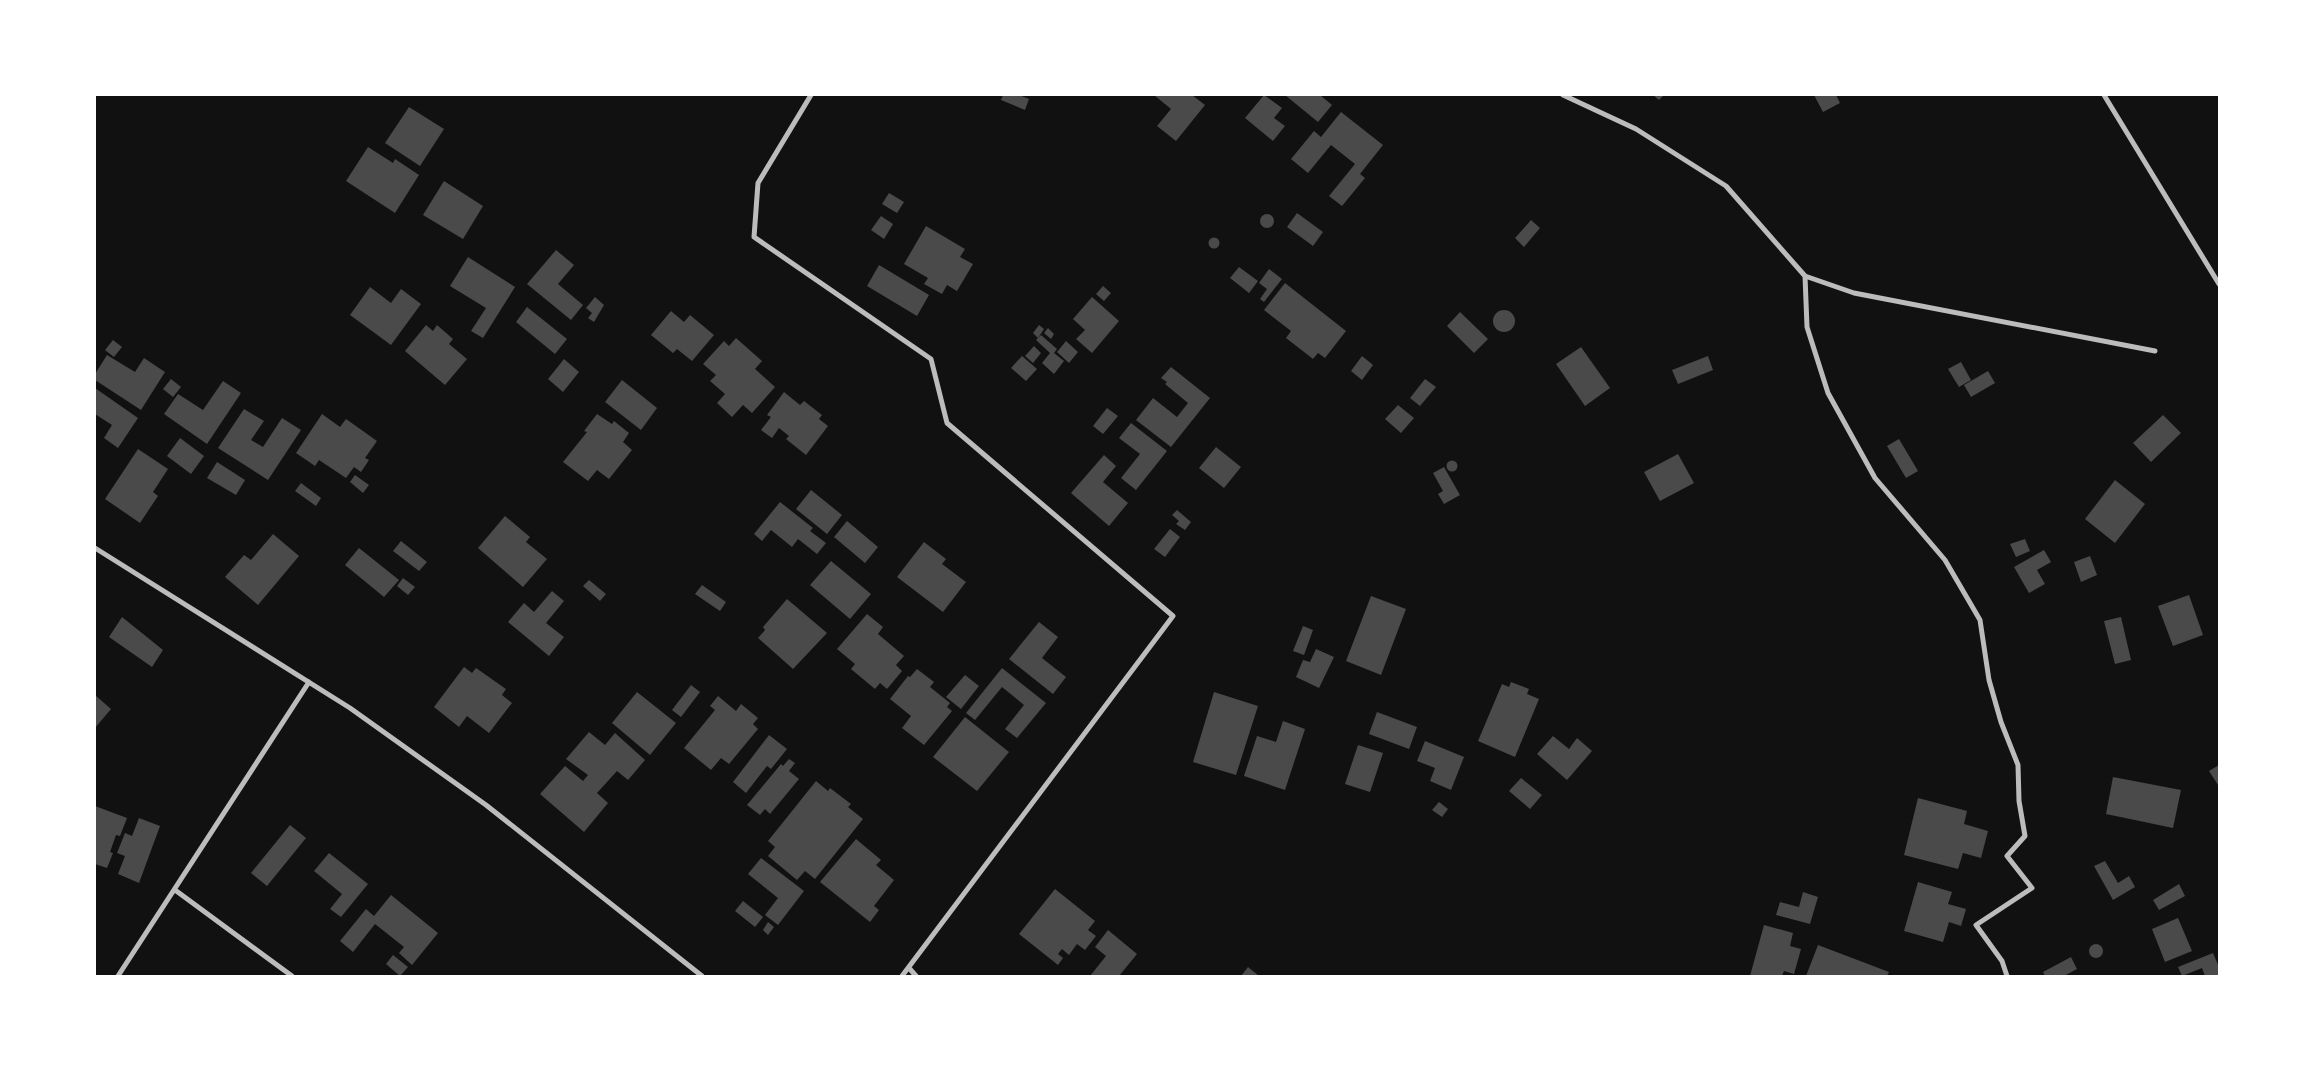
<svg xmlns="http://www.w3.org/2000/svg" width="2314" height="1071" font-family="Commissioner,sans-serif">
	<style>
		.building { fill: #4a4a4a }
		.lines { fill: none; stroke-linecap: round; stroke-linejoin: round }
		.minor { stroke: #bcbcbc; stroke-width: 5 }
	</style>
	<rect width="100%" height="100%" fill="#111"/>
	<path class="building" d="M 1003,95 L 1019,95 L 1029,99 L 1025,110 L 1001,100 Z
		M 1154,95 L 1192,95 L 1205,105 L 1176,141 L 1157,126 L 1171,109 Z
		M 1264,95 L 1282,108 L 1274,118 L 1285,126 L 1273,141 L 1245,118 Z
		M 1285,95 L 1320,95 L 1332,105 L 1318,122 Z
		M 1653,95 L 1664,95 L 1659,100 Z
		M 1814,95 L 1836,95 L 1840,103 L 1823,112 Z
		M 409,107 L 444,129 L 420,166 L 385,143 Z
		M 1341,112 L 1383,145 L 1360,174 L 1365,178 L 1342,206 L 1329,196 L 1355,164 L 1331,145 L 1308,173 L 1291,159 L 1314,131 L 1321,137 Z
		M 368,147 L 393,163 L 395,159 L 419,175 L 395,213 L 346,181 Z
		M 444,181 L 483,206 L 463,239 L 423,215 Z
		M 889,193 L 904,202 L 897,213 L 882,204 Z
		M 1297,213 L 1323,232 L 1313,246 L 1287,227 Z
		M1260 221a7 7 0 1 1 14 0a7 7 0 1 1-14 0Z
		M 881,216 L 893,224 L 884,239 L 871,230 Z
		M 1531,220 L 1540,228 L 1524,247 L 1515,238 Z
		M 926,226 L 965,249 L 960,257 L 973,264 L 957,291 L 947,285 L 942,294 L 924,284 L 928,278 L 904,264 Z
		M1208.5 243a5.5 5.5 0 1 1 11 0a5.5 5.5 0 1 1-11 0Z
		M 556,250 L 574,265 L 558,284 L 583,305 L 571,320 L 527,284 Z
		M 468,257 L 515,287 L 483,338 L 471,331 L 486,308 L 450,286 Z
		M 879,265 L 929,295 L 917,316 L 867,286 Z
		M 1239,267 L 1258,281 L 1249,293 L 1230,278 Z
		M 1269,269 L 1282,279 L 1264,302 L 1260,299 L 1267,289 L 1259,283 Z
		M 1285,283 L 1346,331 L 1325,358 L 1318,353 L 1313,359 L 1286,338 L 1291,331 L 1264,310 Z
		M 1103,286 L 1111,293 L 1104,301 L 1096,294 Z
		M 370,287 L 391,303 L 401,289 L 421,304 L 391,345 L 350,315 Z
		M 595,297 L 604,305 L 594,322 L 588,318 L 592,313 L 586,308 Z
		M 1092,297 L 1119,321 L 1092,353 L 1076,339 L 1085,330 L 1073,319 Z
		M 527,307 L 567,339 L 555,354 L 516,322 Z
		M1493 321a11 11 0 1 1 22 0a11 11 0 1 1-22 0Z
		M 671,311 L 684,322 L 690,315 L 714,335 L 692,361 L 677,349 L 673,353 L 651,335 Z
		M 1460,312 L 1488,339 L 1474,353 L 1447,326 Z
		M 426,325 L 433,331 L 437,325 L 453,339 L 449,344 L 467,359 L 445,385 L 405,351 Z
		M 1039,325 L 1044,329 L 1038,338 L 1033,333 Z
		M 1048,328 L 1054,334 L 1051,339 L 1044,333 Z
		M 1041,335 L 1057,349 L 1054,353 L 1064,361 L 1054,374 L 1042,363 L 1050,353 L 1036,340 Z
		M 736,338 L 762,361 L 755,369 L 775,387 L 752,413 L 743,405 L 732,417 L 717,403 L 725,394 L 710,381 L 716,375 L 703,364 L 724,341 L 729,346 Z
		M 113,340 L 122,347 L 114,357 L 105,350 Z
		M 1066,341 L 1078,352 L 1069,363 L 1057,352 Z
		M 1034,346 L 1041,353 L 1033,363 L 1025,356 Z
		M 1581,347 L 1610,388 L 1585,406 L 1556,364 Z
		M 107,355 L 135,372 L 144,358 L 165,372 L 141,410 L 95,380 L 95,374 Z
		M 1022,356 L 1037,369 L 1026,381 L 1011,368 Z
		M 1362,356 L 1373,365 L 1362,380 L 1351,371 Z
		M 1708,356 L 1713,370 L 1678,384 L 1672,370 Z
		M 564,359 L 579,372 L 563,392 L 548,379 Z
		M 1961,362 L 1971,380 L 1959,387 L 1948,369 Z
		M 1171,367 L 1210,398 L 1171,447 L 1136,420 L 1153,398 L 1177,417 L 1188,403 L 1165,384 L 1167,382 L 1161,378 Z
		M 1988,371 L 1995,383 L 1971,397 L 1964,385 Z
		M 171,379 L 181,387 L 173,397 L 163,389 Z
		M 1425,379 L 1436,387 L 1420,406 L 1410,398 Z
		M 622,380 L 657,408 L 641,430 L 605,402 Z
		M 223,381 L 241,393 L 207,444 L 164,414 L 178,394 L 203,410 Z
		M 95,388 L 138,418 L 118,448 L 104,438 L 112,425 L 95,414 Z
		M 784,392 L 800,405 L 804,401 L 822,415 L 819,419 L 828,426 L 806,455 L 786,439 L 789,436 L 779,428 L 772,438 L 761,430 L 771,417 L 767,415 Z
		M 1398,405 L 1414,418 L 1401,433 L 1385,419 Z
		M 1107,408 L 1118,416 L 1103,434 L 1093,426 Z
		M 244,409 L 264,421 L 251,440 L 263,447 L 282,418 L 301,430 L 268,480 L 218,448 Z
		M 322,414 L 340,427 L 346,419 L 377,441 L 365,458 L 369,460 L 361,472 L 354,467 L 346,478 L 319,460 L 315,466 L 296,453 Z
		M 597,414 L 612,424 L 614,421 L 629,433 L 623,442 L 632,450 L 609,479 L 597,470 L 588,481 L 563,462 L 587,432 L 584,431 Z
		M 2163,415 L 2181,433 L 2151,462 L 2133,443 Z
		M 1131,423 L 1167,451 L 1136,490 L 1121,478 L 1140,454 L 1119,438 Z
		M 180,438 L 204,456 L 191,474 L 167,456 Z
		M 1899,439 L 1918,471 L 1906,478 L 1887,446 Z
		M 1216,447 L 1241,467 L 1224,488 L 1199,468 Z
		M 138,449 L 168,469 L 153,492 L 158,496 L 140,523 L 105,499 Z
		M 1678,454 L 1694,483 L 1660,501 L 1644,472 Z
		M 1104,455 L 1116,466 L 1103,482 L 1128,503 L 1109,526 L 1071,493 Z
		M1446.5 466a5.5 5.5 0 1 1 11 0a5.5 5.5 0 1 1-11 0Z
		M 217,462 L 245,480 L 236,495 L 207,478 Z
		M 1444,467 L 1460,495 L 1444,504 L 1438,494 L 1443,491 L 1433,473 Z
		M 355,475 L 369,485 L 363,493 L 350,482 Z
		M 2115,480 L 2145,504 L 2115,543 L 2085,519 Z
		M 301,483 L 321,498 L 316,506 L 295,491 Z
		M 811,490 L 842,515 L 827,534 L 796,509 Z
		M 780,502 L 813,528 L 810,531 L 826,543 L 817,554 L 798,539 L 792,547 L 771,530 L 762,541 L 754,534 Z
		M 1177,510 L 1191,522 L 1185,530 L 1176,524 L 1179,521 L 1172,515 Z
		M 505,516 L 530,537 L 526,542 L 547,559 L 523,587 L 478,548 Z
		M 847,521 L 878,547 L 865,563 L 834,537 Z
		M 1170,529 L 1180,537 L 1165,557 L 1154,549 Z
		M 273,534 L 299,556 L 258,605 L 225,577 L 244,555 L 251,560 Z
		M 2025,539 L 2030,551 L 2016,557 L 2010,544 Z
		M 401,541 L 427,562 L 419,571 L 393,551 Z
		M 924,542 L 946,559 L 942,564 L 966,582 L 943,612 L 897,577 Z
		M 359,548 L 399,580 L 384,597 L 345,565 Z
		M 2044,550 L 2051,562 L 2037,570 L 2045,584 L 2029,593 L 2014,567 Z
		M 2090,556 L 2097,575 L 2081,582 L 2074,562 Z
		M 831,561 L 871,594 L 850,619 L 810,585 Z
		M 403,578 L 415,587 L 408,595 L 397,586 Z
		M 589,580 L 606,594 L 600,601 L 583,586 Z
		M 702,585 L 726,602 L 720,611 L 695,594 Z
		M 552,591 L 564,601 L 546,623 L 564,637 L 549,656 L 508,622 L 524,603 L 534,612 Z
		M 2189,595 L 2203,635 L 2173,646 L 2158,606 Z
		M 1371,596 L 1406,609 L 1381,675 L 1346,661 Z
		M 787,599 L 827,633 L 793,669 L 758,638 L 765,630 L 763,627 Z
		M 867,614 L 883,627 L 878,634 L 904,656 L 896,665 L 902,671 L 887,689 L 880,683 L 875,689 L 851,669 L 855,664 L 837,649 Z
		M 122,617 L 163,650 L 152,667 L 109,637 Z
		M 2121,617 L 2131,660 L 2115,664 L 2104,621 Z
		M 1039,622 L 1058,637 L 1042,658 L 1066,677 L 1053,694 L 1009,659 Z
		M 1303,626 L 1313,630 L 1304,655 L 1293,651 Z
		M 1316,649 L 1334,657 L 1319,688 L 1296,677 L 1303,660 L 1310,662 Z
		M 464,667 L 472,673 L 476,668 L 506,689 L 502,695 L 512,703 L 489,733 L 467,716 L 459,727 L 434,707 Z
		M 1002,668 L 1046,703 L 1017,738 L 1005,729 L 1024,705 L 1002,687 L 975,720 L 966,713 Z
		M 917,669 L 934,682 L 930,687 L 950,703 L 947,707 L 952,711 L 924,745 L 902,728 L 911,716 L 890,699 L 908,676 L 910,677 Z
		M 965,675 L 979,686 L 961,709 L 946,697 Z
		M 1511,682 L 1529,689 L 1527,694 L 1539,699 L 1515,757 L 1478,741 L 1502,684 L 1509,687 Z
		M 691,685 L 700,692 L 681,717 L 672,710 Z
		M 637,692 L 676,723 L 650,755 L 612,723 Z
		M 1214,692 L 1258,706 L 1236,775 L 1193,762 Z
		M 95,695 L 111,709 L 95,728 Z
		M 718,696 L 736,711 L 741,704 L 758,718 L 753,724 L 758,729 L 729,764 L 721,758 L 711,770 L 684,748 L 715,710 L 710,706 Z
		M 1377,712 L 1417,727 L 1409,749 L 1369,734 Z
		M 965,717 L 1009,752 L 977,791 L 933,757 Z
		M 1283,721 L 1305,729 L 1285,790 L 1244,776 L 1257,736 L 1276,742 Z
		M 589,732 L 605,745 L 615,733 L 645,760 L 628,780 L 617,771 L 597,793 L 608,803 L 584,832 L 540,794 L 565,766 L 583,781 L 588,775 L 566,759 Z
		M 769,735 L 787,749 L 771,769 L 767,766 L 746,793 L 733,782 Z
		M 1553,736 L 1569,749 L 1577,738 L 1592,751 L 1567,780 L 1537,754 Z
		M 1425,741 L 1464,757 L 1451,790 L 1430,781 L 1435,768 L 1417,761 Z
		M 1358,745 L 1383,753 L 1370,792 L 1345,784 Z
		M 789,759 L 795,763 L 789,771 L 799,779 L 770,814 L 765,809 L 760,815 L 747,805 L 781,764 L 783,766 Z
		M 2219,765 L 2219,785 L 2218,785 L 2209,771 Z
		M 2113,777 L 2181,790 L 2173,828 L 2106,814 Z
		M 1521,778 L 1542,795 L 1530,809 L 1509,791 Z
		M 816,781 L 828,791 L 830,788 L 851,804 L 848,807 L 863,819 L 815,879 L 805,871 L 797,880 L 768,856 L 775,847 L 768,841 Z
		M 1918,798 L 1967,811 L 1964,824 L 1988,831 L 1981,858 L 1963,853 L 1958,869 L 1904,855 Z
		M 1439,802 L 1448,809 L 1442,817 L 1432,810 Z
		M 95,806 L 127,818 L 120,836 L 116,835 L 110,852 L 113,853 L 107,868 L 95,864 Z
		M 139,818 L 160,826 L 139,883 L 118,874 L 125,856 L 117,853 L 125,833 L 132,836 Z
		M 290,825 L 306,838 L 267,886 L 251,873 Z
		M 856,839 L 881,860 L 876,865 L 894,880 L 874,906 L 879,910 L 870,922 L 820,882 Z
		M 329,853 L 368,884 L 341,917 L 330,909 L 342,894 L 314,871 Z
		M 761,858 L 804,891 L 778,925 L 765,915 L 778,898 L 748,874 Z
		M 2105,861 L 2118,883 L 2129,876 L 2135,887 L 2113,900 L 2094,866 Z
		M 1918,882 L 1952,892 L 1948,904 L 1966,909 L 1961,926 L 1949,922 L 1943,942 L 1904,931 Z
		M 2179,884 L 2185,896 L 2159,910 L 2153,900 Z
		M 1055,889 L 1095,921 L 1088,930 L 1096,936 L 1085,950 L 1077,944 L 1069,955 L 1062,949 L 1058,954 L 1063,958 L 1058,965 L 1019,934 Z
		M 1803,892 L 1818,897 L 1810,924 L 1776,915 L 1780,902 L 1799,907 Z
		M 391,895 L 438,933 L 412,965 L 399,953 L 404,947 L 375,924 L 353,952 L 340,941 L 366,909 L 374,916 Z
		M 743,901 L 763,917 L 755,927 L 735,911 Z
		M 2178,918 L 2192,951 L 2165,962 L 2152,929 Z
		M 768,922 L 774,927 L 768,935 L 763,930 Z
		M 1764,925 L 1793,933 L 1790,946 L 1801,949 L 1794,974 L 1784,971 L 1782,976 L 1750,976 Z
		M 1108,930 L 1137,954 L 1119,976 L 1090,976 L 1106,956 L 1095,947 Z
		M2089 951a7 7 0 1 1 14 0a7 7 0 1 1-14 0Z
		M 1818,945 L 1889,972 L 1887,976 L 1806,976 Z
		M 2213,953 L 2219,967 L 2219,976 L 2205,976 L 2202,968 L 2182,976 L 2178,967 Z
		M 393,955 L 408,967 L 400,976 L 386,964 Z
		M 2071,957 L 2077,969 L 2064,976 L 2045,976 L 2043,972 Z
		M 1248,967 L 1259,976 L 1241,976 Z"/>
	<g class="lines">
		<path class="minor" d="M 811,95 L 758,183 L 754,237 L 931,359 L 947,423 L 1173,616 L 902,976
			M 1563,95 L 1636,129 L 1726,186 L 1805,276 L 1807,327 L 1828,393 L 1875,478 L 1945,560 L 1980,620 L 1989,680 L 2001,722 L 2018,765 L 2019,801 L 2025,836 L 2007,856 L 2032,888 L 1976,925 L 2002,961 L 2007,976
			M 2104,95 L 2219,284
			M 1805,276 L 1854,293 L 2155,351
			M 95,548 L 350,708 L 486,805 L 702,976
			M 175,890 L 292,976
			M 909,968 L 916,976
			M 118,976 L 309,682"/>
	</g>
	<rect width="2314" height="1071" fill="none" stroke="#ffffff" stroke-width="192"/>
</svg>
